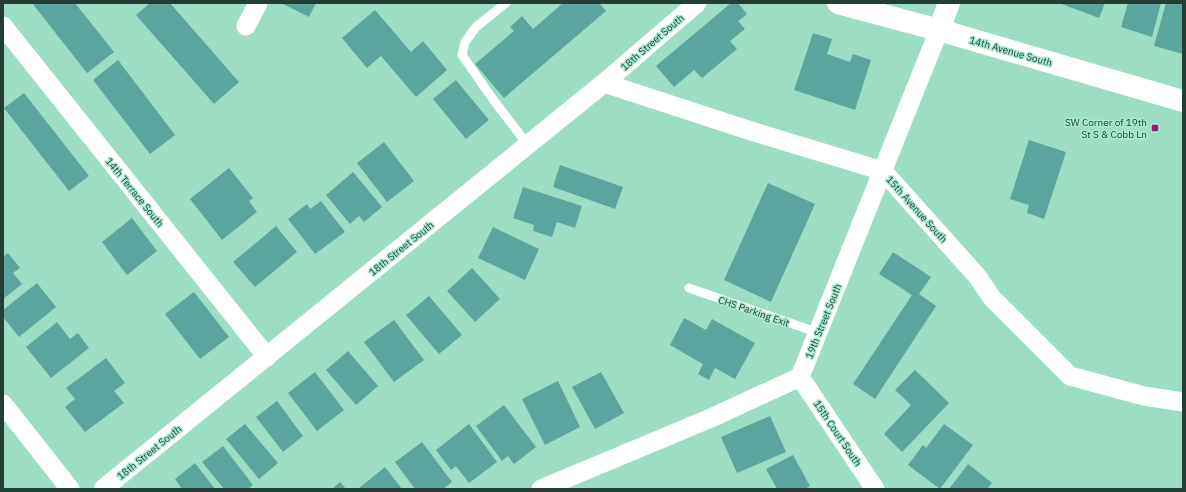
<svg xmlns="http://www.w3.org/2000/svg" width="1186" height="492" font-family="'IBM Plex Sans',sans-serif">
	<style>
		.building { fill: #5aa69f }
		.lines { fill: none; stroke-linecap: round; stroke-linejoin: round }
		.lane { stroke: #fff; stroke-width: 9 }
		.street { stroke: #fff; stroke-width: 19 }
		.secondary { stroke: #fff; stroke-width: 22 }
		.poi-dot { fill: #9c186b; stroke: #a9ebd1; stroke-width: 1.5 }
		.labels { text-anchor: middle; stroke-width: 3; stroke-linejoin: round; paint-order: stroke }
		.street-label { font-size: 10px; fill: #233e34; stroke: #a9ebd1 }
		.poi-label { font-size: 10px; fill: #233e34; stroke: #a9ebd1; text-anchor: end }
	</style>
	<rect width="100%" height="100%" fill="#9cdec4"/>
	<path class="building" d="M 32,3 L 75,3 L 114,52 L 87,73 Z
		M 150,3 L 170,3 L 239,82 L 214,104 L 136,15 Z
		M 281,3 L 316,3 L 309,17 Z
		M 563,3 L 599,3 L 606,11 L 504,98 L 475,64 L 514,31 L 510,27 L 522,16 L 533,29 Z
		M 731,3 L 738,3 L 747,14 L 738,21 L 745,29 L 730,41 L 737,49 L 702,78 L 694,70 L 674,87 L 656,66 Z
		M 1059,3 L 1105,3 L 1099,18 Z
		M 1128,3 L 1161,3 L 1152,37 L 1121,27 Z
		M 1166,3 L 1183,3 L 1183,54 L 1154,46 Z
		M 375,10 L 411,52 L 423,41 L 447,70 L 416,97 L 381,56 L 367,68 L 342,38 Z
		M 813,33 L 832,39 L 827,54 L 850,62 L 853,54 L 871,60 L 855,110 L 794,90 Z
		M 118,60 L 175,135 L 150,154 L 93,80 Z
		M 456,80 L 489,120 L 466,139 L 433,99 Z
		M 24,93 L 89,176 L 69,191 L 4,108 Z
		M 1029,140 L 1066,152 L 1044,219 L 1027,213 L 1029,205 L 1010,199 Z
		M 384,142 L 414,181 L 387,202 L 357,163 Z
		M 560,165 L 623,187 L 615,209 L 553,187 Z
		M 229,168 L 253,198 L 249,201 L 257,212 L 222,240 L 190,199 Z
		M 353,172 L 382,207 L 364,222 L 359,216 L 350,224 L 326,195 Z
		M 768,183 L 815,204 L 771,302 L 724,280 Z
		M 523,187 L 582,206 L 575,228 L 557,222 L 552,237 L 533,231 L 534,225 L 513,218 Z
		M 321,201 L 345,232 L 315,254 L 288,219 L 307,204 L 310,209 Z
		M 132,218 L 157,251 L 127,275 L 102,242 Z
		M 276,226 L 297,252 L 255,287 L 233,262 Z
		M 493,227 L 539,249 L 525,280 L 478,258 Z
		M 893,252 L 931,277 L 919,294 L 936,306 L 875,399 L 853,384 L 912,295 L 879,274 Z
		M 8,253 L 20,268 L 13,273 L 22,284 L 3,299 L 3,257 Z
		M 472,268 L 500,299 L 475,322 L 447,291 Z
		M 37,283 L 56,307 L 19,337 L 3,317 L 3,310 Z
		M 194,292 L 229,337 L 200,359 L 165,314 Z
		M 429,296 L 462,335 L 439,354 L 406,315 Z
		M 684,318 L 706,330 L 712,319 L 755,343 L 735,379 L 715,368 L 709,380 L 698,374 L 703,364 L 670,345 Z
		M 394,320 L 424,360 L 394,382 L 364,342 Z
		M 57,322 L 70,339 L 78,333 L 89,348 L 51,378 L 26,347 Z
		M 348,351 L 378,386 L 356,405 L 326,370 Z
		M 106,358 L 125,383 L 114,391 L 124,403 L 85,432 L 65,407 L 75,399 L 66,388 Z
		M 915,370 L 949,403 L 902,452 L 884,434 L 911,405 L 895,390 Z
		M 315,372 L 344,410 L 317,431 L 288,393 Z
		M 601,372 L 624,413 L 595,429 L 572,387 Z
		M 558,381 L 580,427 L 545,445 L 522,399 Z
		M 277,401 L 303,436 L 283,452 L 256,417 Z
		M 504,405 L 536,447 L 514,464 L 508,456 L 502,461 L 476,426 Z
		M 770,416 L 786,452 L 737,473 L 721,437 Z
		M 245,424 L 278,463 L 259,479 L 226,439 Z
		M 469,424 L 497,462 L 469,483 L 456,466 L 451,470 L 436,450 Z
		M 944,424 L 973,445 L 940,489 L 908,465 L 923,445 L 926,448 Z
		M 422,442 L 452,482 L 443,489 L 415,489 L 395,462 Z
		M 223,446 L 253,485 L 248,489 L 224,489 L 202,462 Z
		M 793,455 L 810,486 L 805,489 L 777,489 L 766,469 Z
		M 195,463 L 215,489 L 182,489 L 175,479 Z
		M 968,464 L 992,483 L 987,489 L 949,489 Z
		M 385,467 L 402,489 L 358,489 Z
		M 340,482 L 346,489 L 332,489 Z"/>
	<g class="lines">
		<path class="lane" d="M 506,3 L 476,27 L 465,42 L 462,55 L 492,98 L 527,144
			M 689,288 L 819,333"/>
		<path class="street" d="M 3,26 L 267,357
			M 246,26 L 258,3
			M 604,83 L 751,131 L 883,171 L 977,276 L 992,298 L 1070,376 L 1144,396 L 1183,402
			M 800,377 L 875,489
			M 3,404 L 70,489
			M 103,489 L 604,83 L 697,3
			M 541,489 L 711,418 L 800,377 L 939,30"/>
		<path class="secondary" d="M 838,3 L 939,30 L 1183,101
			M 939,30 L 949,3"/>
	</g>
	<rect class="poi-dot" x="1151" y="124" width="8" height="8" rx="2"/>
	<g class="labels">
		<g class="street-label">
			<text transform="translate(652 42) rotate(-41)" y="4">18th Street South</text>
			<text transform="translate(1011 51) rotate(16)" y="4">14th Avenue South</text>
			<text transform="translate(135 192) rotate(51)" y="4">14th Terrace South</text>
			<text transform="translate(917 209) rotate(48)" y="4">15th Avenue South</text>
			<text transform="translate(401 248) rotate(-39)" y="4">18th Street South</text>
			<text transform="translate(754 311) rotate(19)" y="4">CHS Parking Exit</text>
			<text transform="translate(823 321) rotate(-68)" y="4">19th Street South</text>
			<text transform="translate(838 433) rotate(56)" y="4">15th Court South</text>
			<text transform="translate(149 452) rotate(-39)" y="4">18th Street South</text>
		</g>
		<g class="poi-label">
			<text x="1147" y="126">SW Corner of 19th<tspan x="1147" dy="12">St S &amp; Cobb Ln</tspan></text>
		</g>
	</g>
	<rect width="1186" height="492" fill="none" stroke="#233e34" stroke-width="8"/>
</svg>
